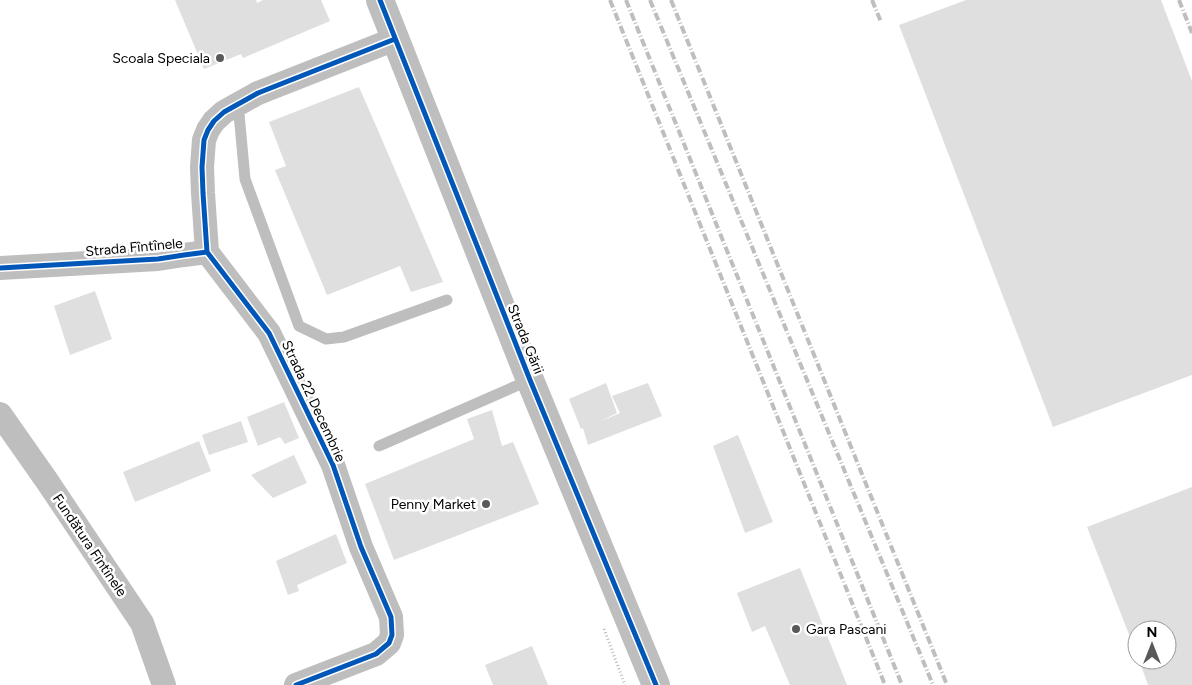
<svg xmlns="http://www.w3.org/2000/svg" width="1192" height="685" font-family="Figtree,sans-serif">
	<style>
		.building { fill: #dfdfdf }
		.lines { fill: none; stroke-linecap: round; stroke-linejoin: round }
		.path { stroke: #b9b9b9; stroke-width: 3; stroke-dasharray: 1 2.5; stroke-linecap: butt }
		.service { stroke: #bebebe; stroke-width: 11 }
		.minor { stroke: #bebebe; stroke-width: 24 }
		.tertiary { stroke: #bebebe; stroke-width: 28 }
		.rail { stroke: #bebebe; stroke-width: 4; stroke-dasharray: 8 2.5 1 2.5; stroke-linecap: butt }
		.cycleway-casing { stroke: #fff; stroke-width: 8 }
		.cycleway { stroke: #0057b8; stroke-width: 5 }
		.poi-dot { fill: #595959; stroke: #fff; stroke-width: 2 }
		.labels { text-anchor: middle; stroke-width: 5; stroke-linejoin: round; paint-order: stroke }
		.poi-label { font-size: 14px; fill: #000; stroke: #fff; text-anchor: end }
		.street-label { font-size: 14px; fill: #000; stroke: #fff }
	</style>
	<rect width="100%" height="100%" fill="#fff"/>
	<path class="building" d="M 175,0 L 256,0 L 257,3 L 263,0 L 321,0 L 330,21 L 243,58 L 241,54 L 204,69 Z
		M 966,0 L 1161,0 L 1192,81 L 1192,375 L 1053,427 L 899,25 Z
		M 359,87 L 377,128 L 443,282 L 411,292 L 400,266 L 327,295 L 275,170 L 286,166 L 269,122 Z
		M 95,291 L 112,339 L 70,355 L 54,306 Z
		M 606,383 L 617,413 L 599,422 L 620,413 L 612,396 L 648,383 L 662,416 L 588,445 L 583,428 L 581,429 L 569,399 Z
		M 284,402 L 299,438 L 285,444 L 280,437 L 258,446 L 247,417 Z
		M 492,410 L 502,446 L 513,442 L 539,504 L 394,560 L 365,484 L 474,439 L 467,419 Z
		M 241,421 L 248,442 L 209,455 L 202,435 Z
		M 738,435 L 773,522 L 745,533 L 713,446 Z
		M 199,441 L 211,471 L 135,502 L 123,472 Z
		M 294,455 L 307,483 L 273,498 L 251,475 Z
		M 1192,487 L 1192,685 L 1148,685 L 1139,660 L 1167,660 L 1167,630 L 1137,630 L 1137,655 L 1087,527 Z
		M 336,534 L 347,563 L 297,585 L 299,591 L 288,595 L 276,561 Z
		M 800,568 L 847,685 L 790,685 L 765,626 L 752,632 L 737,593 Z
		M 532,646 L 548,685 L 493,685 L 485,665 Z"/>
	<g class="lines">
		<path class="path" d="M 604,629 L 625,685"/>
		<path class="service" d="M 238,103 L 245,179 L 299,326 L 326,339 L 344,337 L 447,300
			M 379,446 L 530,380"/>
		<path class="minor" d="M 207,252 L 269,333 L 333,465 L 361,547 L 391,617 L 392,635 L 389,643 L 376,654 L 296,685
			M 0,268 L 158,259 L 184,255 L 207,252 L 203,193 L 202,167 L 204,140 L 208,130 L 214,121 L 224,112 L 258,93 L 395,39
			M 0,414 L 47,481 L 142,623 L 164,685"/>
		<path class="tertiary" d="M 380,0 L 530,380 L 656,685"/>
		<path class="rail" d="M 610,0 L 885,685
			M 626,0 L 902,685
			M 650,0 L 933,685
			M 671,0 L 947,685
			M 872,0 L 881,22
			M 1179,0 L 1192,33"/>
		<defs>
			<path id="cycleway" d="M 380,0 L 530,380 L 656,685
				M 207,252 L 269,333 L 333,465 L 361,547 L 391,617 L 392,635 L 389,643 L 376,654 L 296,685
				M 0,268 L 158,259 L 184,255 L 207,252 L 203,193 L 202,167 L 204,140 L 208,130 L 214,121 L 224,112 L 258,93 L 395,39"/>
		</defs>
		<use href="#cycleway" class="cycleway-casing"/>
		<use href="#cycleway" class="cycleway"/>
	</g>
	<g class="poi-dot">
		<circle cx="220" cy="58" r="5"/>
		<circle cx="486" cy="504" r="5"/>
		<circle cx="796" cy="629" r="5"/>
	</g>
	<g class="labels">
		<g class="poi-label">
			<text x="210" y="63">Scoala Speciala</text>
			<text x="476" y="509">Penny Market</text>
			<text x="806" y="634" text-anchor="start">Gara Pascani</text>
		</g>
		<g class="street-label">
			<text transform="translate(134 247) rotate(-5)" y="5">Strada Fîntînele</text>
			<text transform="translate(526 339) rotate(68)" y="5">Strada Gării</text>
			<text transform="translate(314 401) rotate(65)" y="5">Strada 22 Decembrie</text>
			<text transform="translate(90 545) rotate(56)" y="5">Fundătura Fîntînele</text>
		</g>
	</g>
	<g transform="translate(1152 645)"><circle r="24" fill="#ffffff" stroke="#999999"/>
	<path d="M0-4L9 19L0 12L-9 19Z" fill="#595959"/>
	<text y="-8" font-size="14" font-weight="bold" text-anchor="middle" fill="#000000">N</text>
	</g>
</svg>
